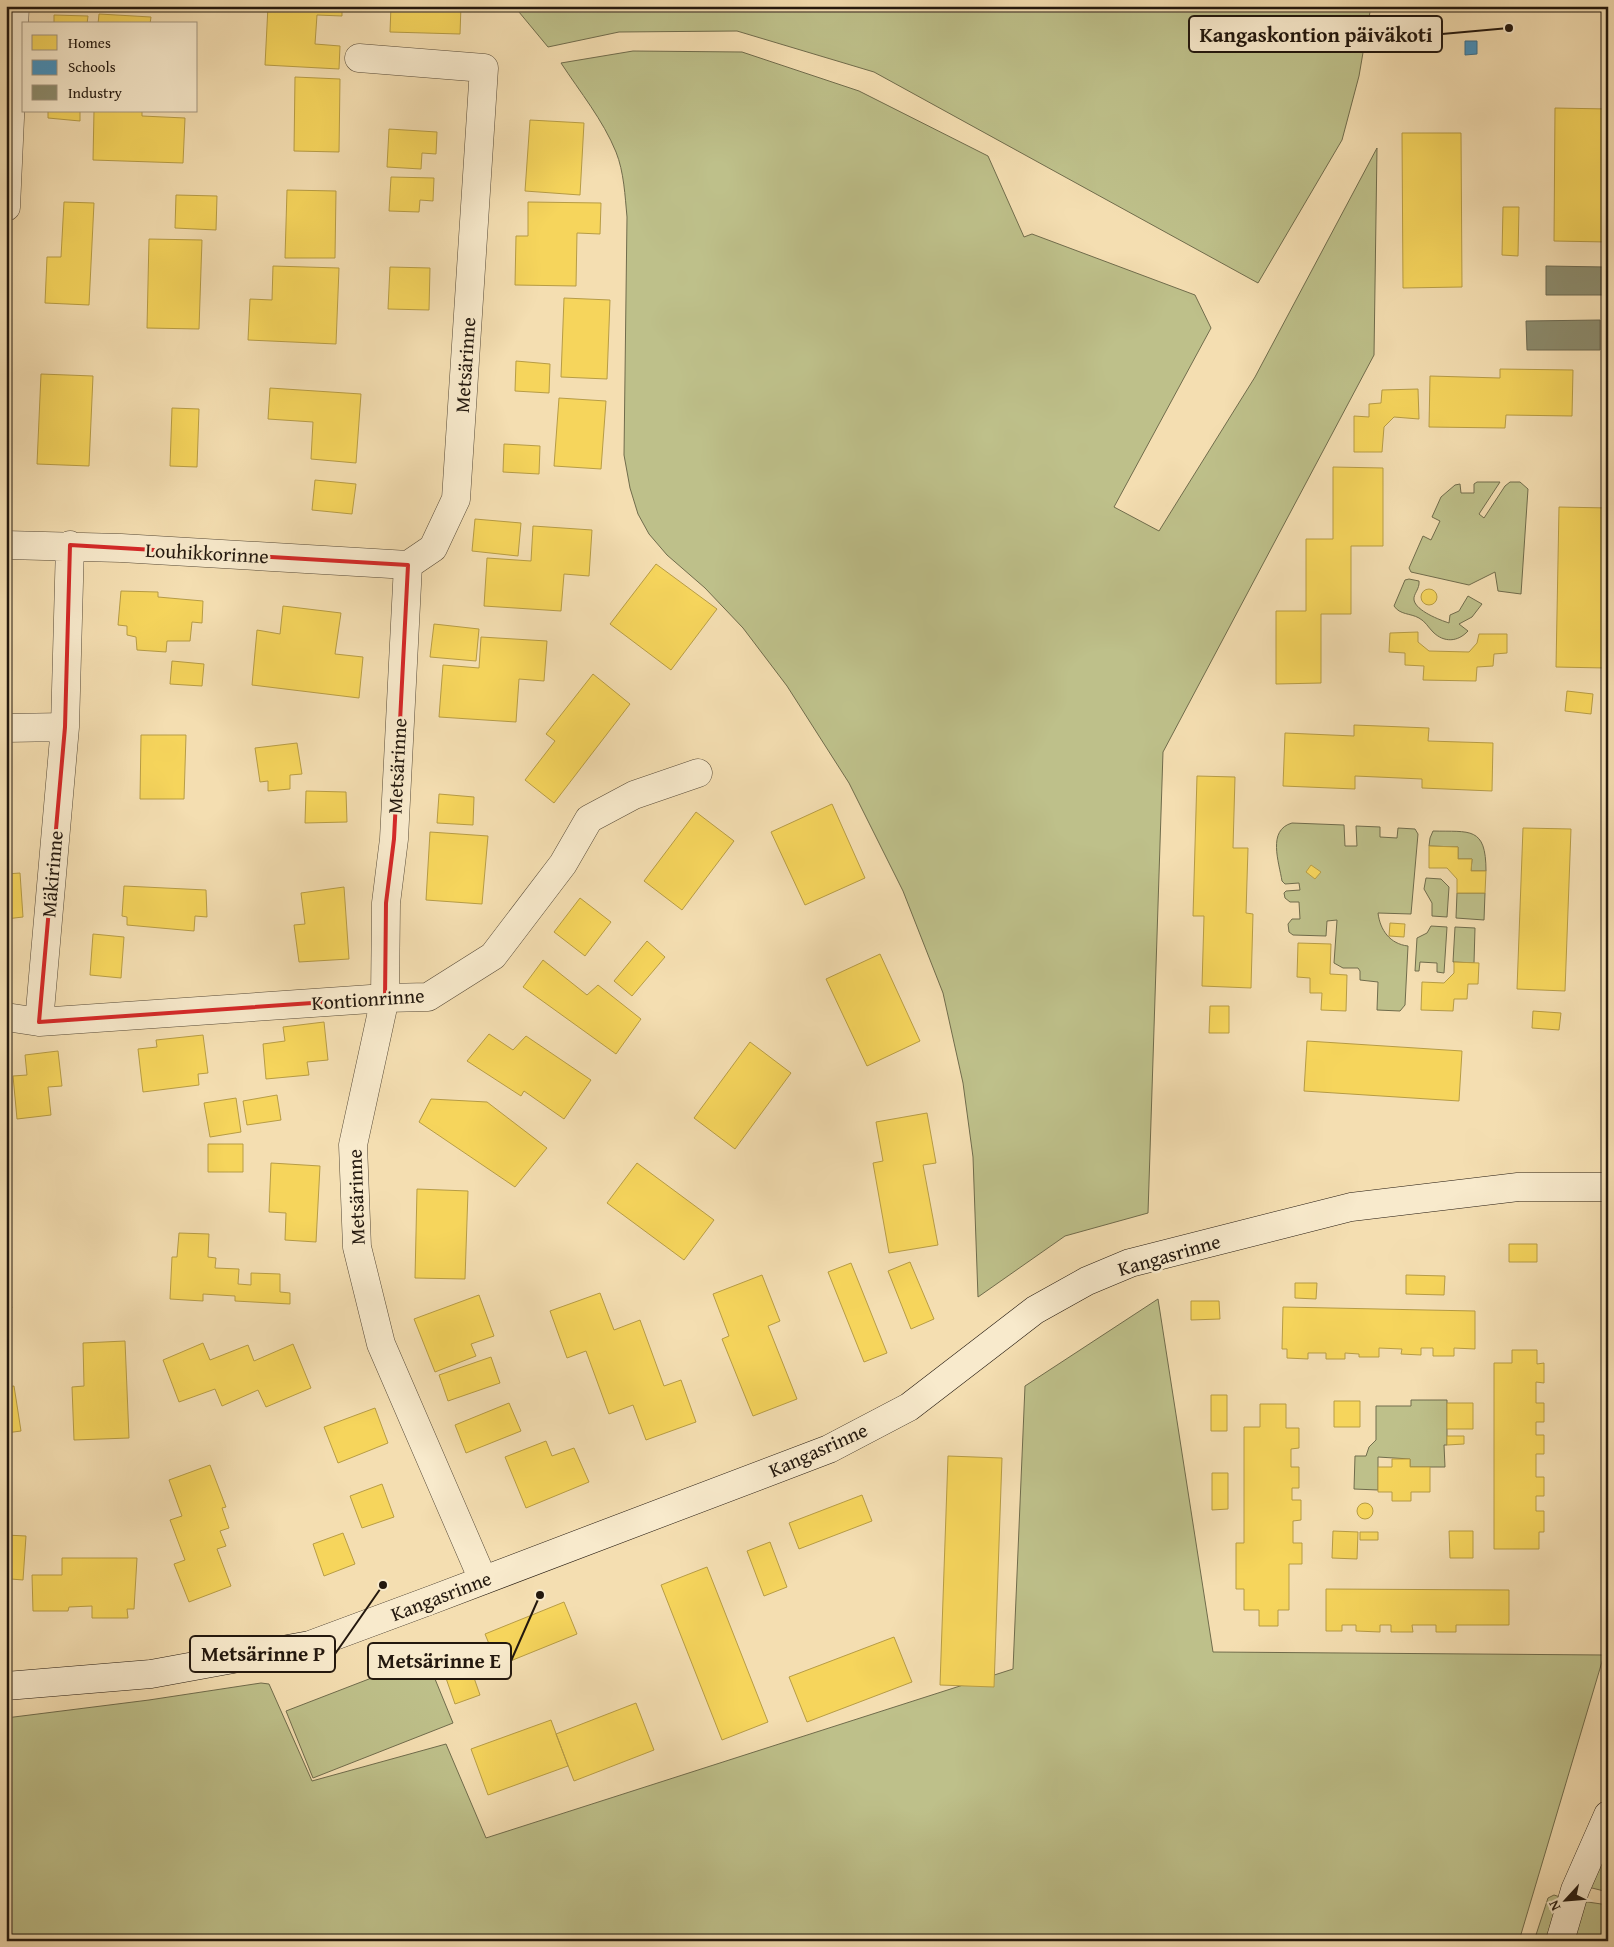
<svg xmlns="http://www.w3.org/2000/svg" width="1614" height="1947" font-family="'Gentium Book Plus',serif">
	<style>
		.green { fill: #bec08a; stroke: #706c4c }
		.homes { fill: #f6d55c; stroke: #b79c45 }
		.schools { fill: #4393c3; stroke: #396e8d }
		.industry { fill: #8c8c6e; stroke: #6c6951 }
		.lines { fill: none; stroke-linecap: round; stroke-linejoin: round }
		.street-casing { stroke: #574a37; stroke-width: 29 }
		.secondary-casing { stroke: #23180e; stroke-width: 29 }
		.street { stroke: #f8eacc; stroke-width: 28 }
		.secondary { stroke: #f8eacc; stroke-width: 28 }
		.marked { fill: none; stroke: #d62828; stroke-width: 4; stroke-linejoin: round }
		.labels { text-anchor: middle; stroke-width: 5; stroke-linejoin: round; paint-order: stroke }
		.street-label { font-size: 20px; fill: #23180e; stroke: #f8eacc }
		.leader { fill: none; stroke: #23180e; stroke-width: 2 }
		.callout-dot { fill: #23180e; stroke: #f8eacc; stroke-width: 2 }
		.callout { fill: #f8eacc; stroke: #23180e; stroke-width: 2 }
		.callout-label { font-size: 21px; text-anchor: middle; font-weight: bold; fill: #23180e }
	</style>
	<rect width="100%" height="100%" fill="#f4deb1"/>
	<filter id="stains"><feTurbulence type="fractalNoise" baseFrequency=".004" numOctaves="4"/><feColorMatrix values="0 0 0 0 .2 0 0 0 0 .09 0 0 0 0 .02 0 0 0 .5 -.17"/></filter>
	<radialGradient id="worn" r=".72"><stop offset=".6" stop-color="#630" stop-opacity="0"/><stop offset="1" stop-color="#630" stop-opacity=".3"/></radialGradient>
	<path class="green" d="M 514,6 L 1371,6 L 1359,76 L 1342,140 L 1258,283 L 874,72 L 737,31 L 619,32 L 548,47 Z
		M 633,51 L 742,52 L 859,91 L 988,156 L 1024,237 L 1032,234 L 1195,295 L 1211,328 L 1114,507 L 1159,531 L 1255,377 L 1377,148 L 1374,355 L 1163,752 L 1148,1213 L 1065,1236 L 978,1297 L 973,1157 L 963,1083 L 943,993 L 903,891 L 849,783 L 787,686 L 743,628 L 705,588 L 667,555 L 649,534 L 638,514 L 630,488 L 624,455 L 627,217 C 625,196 624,172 616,152 C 603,120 580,92 561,63 Z
		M 1477,482 L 1500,482 L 1479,514 L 1484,518 L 1505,486 L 1510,482 L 1520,482 L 1528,489 L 1521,594 L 1498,591 L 1495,572 L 1469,585 L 1411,572 L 1409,568 L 1423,536 L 1431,540 L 1440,521 L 1432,517 L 1441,497 L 1455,485 L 1460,484 L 1461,493 L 1474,493 L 1474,484 Z
		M 1409,579 L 1419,581 C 1420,589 1413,594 1414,600 C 1416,611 1440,620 1449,623 L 1450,615 L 1459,611 L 1468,596 L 1482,604 L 1472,617 L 1459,624 L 1468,631 C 1458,642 1444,643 1433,632 C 1428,627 1425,621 1419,618 C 1410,613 1400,615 1394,606 L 1405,580 Z
		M 1292,823 L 1344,825 L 1345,846 L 1357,846 L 1356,826 L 1380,827 L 1380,837 L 1397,838 L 1398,828 L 1415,829 L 1418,834 L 1411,914 L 1378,913 C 1380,930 1390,944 1408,946 L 1405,1005 L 1400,1011 L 1377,1010 L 1378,982 L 1360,980 L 1360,971 L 1358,968 L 1343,968 L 1334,963 L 1337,920 L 1327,921 L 1326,936 L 1293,935 L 1289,932 L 1288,924 L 1292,919 L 1300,919 L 1299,902 L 1290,902 L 1285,898 L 1284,893 L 1286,891 L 1300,890 L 1299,883 L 1285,884 L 1282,881 C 1279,862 1267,830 1292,823 Z
		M 1433,831 C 1470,832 1486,826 1486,871 L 1471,871 L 1472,859 L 1458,859 L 1458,847 L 1429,846 L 1430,838 Z
		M 1426,878 L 1441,879 L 1449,887 L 1447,917 L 1432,916 L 1432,903 L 1424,889 Z
		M 1457,893 L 1485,893 L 1484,920 L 1456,918 Z
		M 1431,926 L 1447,927 L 1444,973 L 1437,972 L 1437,963 L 1420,962 L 1419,971 L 1415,971 L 1417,938 L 1427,933 Z
		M 1455,927 L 1475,928 L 1474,963 L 1453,962 Z
		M 1158,1299 L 1213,1652 L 1604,1655 L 1519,1941 L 6,1941 L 6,1718 L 149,1700 L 261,1683 L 269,1684 L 312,1781 L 446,1744 L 486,1838 L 1013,1669 L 1025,1386 Z
		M 1411,1400 L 1447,1400 L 1447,1445 L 1444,1445 L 1445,1467 L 1410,1467 L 1410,1459 L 1378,1457 L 1378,1490 L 1354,1489 L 1355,1456 L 1366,1456 L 1369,1447 L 1376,1440 L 1376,1406 L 1411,1406 Z
		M 426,1657 L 453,1723 L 313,1778 L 286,1711 Z
		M 1608,1837 L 1608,1892 L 1588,1887 Z
		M 1554,1895 L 1566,1899 L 1551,1941 L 1534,1941 L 1548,1898 Z
		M 1581,1901 L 1608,1905 L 1608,1941 L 1568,1941 Z"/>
	<path class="homes" d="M 268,6 L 342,6 L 342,16 L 317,15 L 315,44 L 340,46 L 339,69 L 265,65 Z
		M 391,6 L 461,6 L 460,34 L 390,32 Z
		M 99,14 L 151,17 L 150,24 L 98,24 Z
		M 54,15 L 88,16 L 87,24 L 54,24 Z
		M 295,77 L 340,79 L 339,152 L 294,151 Z
		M 1555,108 L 1608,109 L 1607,242 L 1554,241 Z
		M 48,111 L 80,111 L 80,121 L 48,118 Z
		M 94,111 L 142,111 L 142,116 L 185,118 L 183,163 L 93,160 Z
		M 530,120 L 584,123 L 580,195 L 525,191 Z
		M 389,129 L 437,132 L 436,154 L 422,153 L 421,169 L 387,167 Z
		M 1402,133 L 1461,133 L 1462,287 L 1403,288 Z
		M 391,177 L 434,178 L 433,201 L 420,200 L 419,212 L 389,211 Z
		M 287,190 L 336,191 L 335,258 L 285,258 Z
		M 176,195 L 217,196 L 216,230 L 175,228 Z
		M 64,202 L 94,203 L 89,305 L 45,303 L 47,257 L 61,257 Z
		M 528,202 L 601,203 L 600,234 L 577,233 L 576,286 L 515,285 L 516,236 L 528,236 Z
		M 1503,207 L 1519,207 L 1518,256 L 1502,255 Z
		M 149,239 L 202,240 L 199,329 L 147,328 Z
		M 273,266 L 339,268 L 336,344 L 248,340 L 250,299 L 272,300 Z
		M 390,267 L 430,268 L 429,310 L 388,309 Z
		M 564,298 L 610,300 L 607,379 L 561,377 Z
		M 516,361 L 550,364 L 549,393 L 515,391 Z
		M 1500,369 L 1573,370 L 1572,416 L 1506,415 L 1505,428 L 1429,427 L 1430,376 L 1500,378 Z
		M 41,374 L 93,376 L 89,466 L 37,464 Z
		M 270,388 L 361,394 L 356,463 L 311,459 L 313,422 L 268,419 Z
		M 1418,389 L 1419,419 L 1394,417 L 1384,427 L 1382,452 L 1354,452 L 1354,416 L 1369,417 L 1369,404 L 1381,403 L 1382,390 Z
		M 559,398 L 606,401 L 601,469 L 554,466 Z
		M 172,408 L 199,409 L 197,467 L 170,466 Z
		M 504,444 L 540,446 L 539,474 L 503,472 Z
		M 1333,467 L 1383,468 L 1383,546 L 1351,546 L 1351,614 L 1321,614 L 1321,683 L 1276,684 L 1276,611 L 1306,611 L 1306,539 L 1333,539 Z
		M 315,480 L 356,484 L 352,514 L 312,510 Z
		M 1559,507 L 1608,508 L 1605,668 L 1556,667 Z
		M 475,519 L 521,523 L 518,556 L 472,551 Z
		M 533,526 L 592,530 L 589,576 L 564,574 L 561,611 L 484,606 L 487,558 L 531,561 Z
		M 656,564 L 717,609 L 671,670 L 610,624 Z
		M1421 597a8 8 0 1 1 16 0a8 8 0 1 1-16 0Z
		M 121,591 L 158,592 L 158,597 L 203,601 L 202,623 L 192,622 L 190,641 L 167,641 L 166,652 L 137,650 L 136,637 L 127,635 L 127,626 L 118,625 Z
		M 283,606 L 341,613 L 335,654 L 363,657 L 359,698 L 252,685 L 257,630 L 280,634 Z
		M 434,624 L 479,629 L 476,661 L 430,657 Z
		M 1418,632 L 1418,642 L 1429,651 L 1469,652 L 1477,643 L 1479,634 L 1507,634 L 1507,653 L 1494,654 L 1493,666 L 1477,667 L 1476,681 L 1423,680 L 1424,666 L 1405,665 L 1405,653 L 1389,652 L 1390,633 Z
		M 481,637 L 547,641 L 544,681 L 519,679 L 516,722 L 439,717 L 443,665 L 479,668 Z
		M 172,661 L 204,664 L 202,686 L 170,684 Z
		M 593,674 L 630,704 L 554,803 L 525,780 L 555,741 L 546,734 Z
		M 1567,691 L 1593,694 L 1591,714 L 1565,711 Z
		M 1354,725 L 1429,728 L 1428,741 L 1493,743 L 1492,791 L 1422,788 L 1422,779 L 1355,776 L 1355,789 L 1283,786 L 1285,733 L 1354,736 Z
		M 141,735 L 186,735 L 184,799 L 140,799 Z
		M 297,743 L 302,774 L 290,775 L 290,789 L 268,791 L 268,781 L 260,782 L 255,748 Z
		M 1197,776 L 1235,777 L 1233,848 L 1248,848 L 1246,913 L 1253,914 L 1251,988 L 1202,986 L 1204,916 L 1193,916 Z
		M 306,791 L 346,792 L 347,822 L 305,823 Z
		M 439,794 L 474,797 L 473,825 L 437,823 Z
		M 832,804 L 865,878 L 805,905 L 771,832 Z
		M 696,812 L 734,841 L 682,910 L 644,881 Z
		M 1523,828 L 1571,829 L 1565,991 L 1517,989 Z
		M 430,832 L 488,836 L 482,904 L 426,900 Z
		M 1429,846 L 1458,847 L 1458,859 L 1472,859 L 1471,871 L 1486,871 L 1485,893 L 1457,893 L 1457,879 L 1447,868 L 1429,868 Z
		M 1311,865 L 1321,872 L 1315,879 L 1306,872 Z
		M 20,873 L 23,917 L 6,919 L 6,874 Z
		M 124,886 L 206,890 L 207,917 L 195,916 L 194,931 L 127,925 L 127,917 L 122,916 Z
		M 344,887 L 349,959 L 299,962 L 294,925 L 305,924 L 301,893 Z
		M 580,898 L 611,922 L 585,956 L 554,932 Z
		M 1390,923 L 1405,924 L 1404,937 L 1389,936 Z
		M 93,934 L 124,937 L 121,978 L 90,975 Z
		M 647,941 L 665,957 L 632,996 L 614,981 Z
		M 1298,943 L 1331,944 L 1330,974 L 1347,975 L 1346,1011 L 1321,1010 L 1322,993 L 1310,993 L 1310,978 L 1297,977 Z
		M 880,954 L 920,1041 L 867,1066 L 826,979 Z
		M 543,960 L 587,995 L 598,985 L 641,1019 L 616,1054 L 523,987 Z
		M 1454,962 L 1479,963 L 1478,984 L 1468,984 L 1467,999 L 1454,999 L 1453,1011 L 1421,1010 L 1422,982 L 1444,983 L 1454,973 Z
		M 1210,1006 L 1229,1006 L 1229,1033 L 1209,1033 Z
		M 1533,1011 L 1561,1013 L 1559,1030 L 1532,1028 Z
		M 324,1022 L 328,1060 L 307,1062 L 309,1075 L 266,1079 L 263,1044 L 285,1041 L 283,1027 Z
		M 489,1034 L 513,1050 L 526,1036 L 591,1080 L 564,1119 L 524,1091 L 521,1096 L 467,1061 Z
		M 203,1035 L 208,1073 L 198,1074 L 199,1085 L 143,1092 L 138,1049 L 157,1047 L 156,1040 Z
		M 1307,1041 L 1462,1051 L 1459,1101 L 1304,1091 Z
		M 750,1042 L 791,1073 L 735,1149 L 694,1118 Z
		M 58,1051 L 62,1086 L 48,1087 L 51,1115 L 17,1119 L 13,1076 L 27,1075 L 25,1055 Z
		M 277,1095 L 281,1120 L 247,1125 L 243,1101 Z
		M 236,1098 L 241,1132 L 210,1137 L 204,1103 Z
		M 431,1099 L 487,1102 L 547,1148 L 515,1187 L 419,1122 Z
		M 927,1113 L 936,1163 L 923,1165 L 938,1245 L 889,1253 L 873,1163 L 883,1161 L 876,1122 Z
		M 208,1144 L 243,1144 L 243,1172 L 208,1172 Z
		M 271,1163 L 320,1166 L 316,1242 L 285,1240 L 286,1213 L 269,1212 Z
		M 637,1163 L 714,1220 L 684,1260 L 607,1203 Z
		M 417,1189 L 468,1191 L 465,1279 L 415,1278 Z
		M 179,1233 L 209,1234 L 208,1257 L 216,1258 L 215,1268 L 239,1269 L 238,1284 L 251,1285 L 251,1273 L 280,1274 L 280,1292 L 290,1293 L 290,1304 L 235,1301 L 235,1296 L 203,1294 L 203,1301 L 170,1299 L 172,1257 L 177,1257 Z
		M 1509,1244 L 1537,1244 L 1537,1262 L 1509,1262 Z
		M 910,1262 L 934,1319 L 911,1329 L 888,1271 Z
		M 851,1263 L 887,1353 L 864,1362 L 828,1272 Z
		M 762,1275 L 780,1321 L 768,1326 L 797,1399 L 753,1416 L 722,1339 L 729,1336 L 713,1294 Z
		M 1406,1275 L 1445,1276 L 1444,1295 L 1406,1294 Z
		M 6,1280 L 12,1308 L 6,1309 Z
		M 1295,1283 L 1317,1283 L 1316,1299 L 1295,1298 Z
		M 600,1293 L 614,1330 L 640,1320 L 664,1386 L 681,1380 L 696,1422 L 646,1440 L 633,1405 L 609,1414 L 586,1351 L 567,1358 L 550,1311 Z
		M 479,1295 L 494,1336 L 471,1344 L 476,1356 L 435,1372 L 414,1319 Z
		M 1191,1301 L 1219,1301 L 1220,1319 L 1191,1320 Z
		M 1283,1307 L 1475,1311 L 1475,1349 L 1454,1348 L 1454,1356 L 1433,1356 L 1433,1348 L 1421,1348 L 1421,1355 L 1401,1354 L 1402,1349 L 1379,1348 L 1379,1357 L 1359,1357 L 1359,1354 L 1345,1353 L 1345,1359 L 1326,1359 L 1326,1353 L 1308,1353 L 1308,1359 L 1287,1358 L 1287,1349 L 1282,1349 Z
		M 125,1341 L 129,1438 L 74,1440 L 72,1387 L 84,1386 L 83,1343 Z
		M 203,1343 L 210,1360 L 248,1345 L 254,1361 L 293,1344 L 311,1388 L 266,1407 L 258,1390 L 222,1406 L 215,1389 L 179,1402 L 163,1360 Z
		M 1512,1350 L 1537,1350 L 1537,1364 L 1544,1363 L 1544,1383 L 1536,1382 L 1536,1403 L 1544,1403 L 1544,1422 L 1536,1422 L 1536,1435 L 1544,1435 L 1544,1454 L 1536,1454 L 1536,1477 L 1544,1477 L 1544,1496 L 1536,1496 L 1536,1511 L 1544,1511 L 1544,1532 L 1539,1532 L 1539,1549 L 1494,1549 L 1494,1363 L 1512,1363 Z
		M 491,1357 L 500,1383 L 448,1401 L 439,1375 Z
		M 14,1386 L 21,1431 L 6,1433 L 6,1387 Z
		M 1211,1395 L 1227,1395 L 1227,1431 L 1211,1431 Z
		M 1334,1401 L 1360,1401 L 1360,1427 L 1334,1427 Z
		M 509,1403 L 521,1431 L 466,1453 L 455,1425 Z
		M 1447,1403 L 1473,1403 L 1473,1429 L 1447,1429 Z
		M 1260,1404 L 1286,1404 L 1286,1428 L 1299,1428 L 1299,1448 L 1291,1449 L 1291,1467 L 1299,1467 L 1299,1488 L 1292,1488 L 1292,1500 L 1301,1500 L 1301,1520 L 1293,1521 L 1293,1543 L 1302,1543 L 1302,1564 L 1289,1564 L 1289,1610 L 1278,1610 L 1278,1626 L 1259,1626 L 1259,1610 L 1244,1610 L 1244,1589 L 1236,1589 L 1236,1543 L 1244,1543 L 1244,1427 L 1260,1427 Z
		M 375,1408 L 388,1443 L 338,1463 L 324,1427 Z
		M 1447,1436 L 1464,1436 L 1464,1444 L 1447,1445 Z
		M 546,1441 L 552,1456 L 574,1448 L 589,1482 L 526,1508 L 505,1457 Z
		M 948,1456 L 1002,1458 L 994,1687 L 940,1685 Z
		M 1392,1459 L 1410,1459 L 1410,1467 L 1430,1467 L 1430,1492 L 1411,1492 L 1411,1501 L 1392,1501 L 1392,1492 L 1378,1492 L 1378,1467 L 1392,1467 Z
		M 210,1465 L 226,1507 L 222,1508 L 229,1528 L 220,1531 L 226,1546 L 217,1549 L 231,1586 L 189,1602 L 174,1564 L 185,1560 L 170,1520 L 182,1516 L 169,1480 Z
		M 1212,1473 L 1228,1473 L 1228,1509 L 1212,1510 Z
		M 382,1484 L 394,1517 L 362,1528 L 350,1496 Z
		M 862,1495 L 872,1521 L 799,1549 L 789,1523 Z
		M1357 1511a8 8 0 1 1 16 0a8 8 0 1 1-16 0Z
		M 1333,1531 L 1358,1532 L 1357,1559 L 1332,1558 Z
		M 1449,1531 L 1473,1531 L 1473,1558 L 1450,1558 Z
		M 1360,1532 L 1378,1532 L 1378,1540 L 1360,1540 Z
		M 343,1533 L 355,1564 L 324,1576 L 313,1544 Z
		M 6,1535 L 26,1536 L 23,1580 L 11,1579 L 10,1590 L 6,1590 Z
		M 770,1542 L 787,1587 L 764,1596 L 747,1551 Z
		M 62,1558 L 137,1558 L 134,1609 L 127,1609 L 128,1618 L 92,1618 L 92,1606 L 69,1607 L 68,1611 L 33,1611 L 32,1575 L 62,1575 Z
		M 707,1567 L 768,1722 L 722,1740 L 661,1585 Z
		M 1326,1589 L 1509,1590 L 1509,1625 L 1456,1625 L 1456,1632 L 1436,1632 L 1436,1625 L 1412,1625 L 1413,1632 L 1391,1632 L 1391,1625 L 1380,1625 L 1380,1632 L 1356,1631 L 1356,1625 L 1342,1625 L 1342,1631 L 1326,1631 Z
		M 564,1602 L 577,1634 L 498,1666 L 485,1634 Z
		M 894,1637 L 912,1682 L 807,1722 L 789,1677 Z
		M 465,1652 L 480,1695 L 455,1704 L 440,1661 Z
		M 636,1703 L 654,1750 L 574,1781 L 556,1734 Z
		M 551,1720 L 568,1766 L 488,1795 L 471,1749 Z"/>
	<path class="schools" d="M 1465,41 L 1477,41 L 1477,54 L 1465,55 Z"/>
	<path class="industry" d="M 1546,266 L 1606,267 L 1606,295 L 1546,295 Z
		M 1600,320 L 1600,350 L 1527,350 L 1526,321 Z"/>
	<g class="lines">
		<defs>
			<path id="street" d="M 359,58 L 484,68 L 456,499 L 433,548 L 408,565 L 394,839 L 386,903 L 385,998 L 353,1145 L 357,1247 L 381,1344 L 483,1580
				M 6,207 L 15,6
				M 6,545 L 121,548 L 408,565
				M 6,728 L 65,727
				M 6,1017 L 39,1022 L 385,998 L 428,997 L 493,956 L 563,864 L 589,819 L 634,795 L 698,773
				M 39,1022 L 65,727 L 70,545"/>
			<path id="secondary" d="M 6,1686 L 151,1674 L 310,1645 L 434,1599 L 829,1449 L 909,1407 L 1035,1310 L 1087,1281 L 1130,1263 L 1351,1207 L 1518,1187 L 1608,1187
				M 1560,1941 L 1575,1890 L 1608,1815"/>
		</defs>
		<use href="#street" class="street-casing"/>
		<use href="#secondary" class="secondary-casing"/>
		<use href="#street" class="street"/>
		<use href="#secondary" class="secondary"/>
	</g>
	<path class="marked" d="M 70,545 L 408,565 L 394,839 L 386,903 L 385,998 L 39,1022 L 65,727 Z"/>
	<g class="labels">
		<g class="street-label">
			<text transform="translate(465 365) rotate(-86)" y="7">Metsärinne</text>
			<text transform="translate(207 553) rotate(3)" y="7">Louhikkorinne</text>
			<text transform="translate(397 766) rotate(-87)" y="7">Metsärinne</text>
			<text transform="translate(52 874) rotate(-85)" y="7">Mäkirinne</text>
			<text transform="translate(368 999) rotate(-4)" y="7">Kontionrinne</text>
			<text transform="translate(356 1197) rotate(-92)" y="7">Metsärinne</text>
			<text transform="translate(1169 1255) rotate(-16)" y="7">Kangasrinne</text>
			<text transform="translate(818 1450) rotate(-24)" y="7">Kangasrinne</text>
			<text transform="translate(441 1596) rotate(-21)" y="7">Kangasrinne</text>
		</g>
	</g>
	<path class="leader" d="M1509 28L1442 34M383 1585L335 1654M540 1595L511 1661"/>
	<g class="callout-dot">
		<circle cx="1509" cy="28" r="5"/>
		<circle cx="383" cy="1585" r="5"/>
		<circle cx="540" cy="1595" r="5"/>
	</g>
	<g class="callout">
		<rect x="1189" y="16" width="253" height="36" rx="5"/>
		<rect x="190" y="1636" width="145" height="36" rx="5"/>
		<rect x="368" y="1643" width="143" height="36" rx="5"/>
	</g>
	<g class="callout-label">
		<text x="1316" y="42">Kangaskontion päiväkoti</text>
		<text x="263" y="1661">Metsärinne P</text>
		<text x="439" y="1668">Metsärinne E</text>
	</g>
	<rect width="1614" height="1947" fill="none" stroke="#f4deb1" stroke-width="25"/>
	<rect x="8" y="8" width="1599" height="1932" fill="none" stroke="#23180e" stroke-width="2.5"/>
	<rect x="12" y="12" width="1589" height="1922" fill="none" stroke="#23180e"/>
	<rect x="22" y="22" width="175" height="90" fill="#f8eacc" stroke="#a39680"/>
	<rect x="32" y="35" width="25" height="15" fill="#f6d55c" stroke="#a39680"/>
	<text x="68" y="48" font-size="15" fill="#23180e">Homes</text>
	<rect x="32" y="60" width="25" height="15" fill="#4393c3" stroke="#a39680"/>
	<text x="68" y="72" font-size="15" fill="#23180e">Schools</text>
	<rect x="32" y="85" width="25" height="15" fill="#8c8c6e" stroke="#a39680"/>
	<text x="68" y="98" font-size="15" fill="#23180e">Industry</text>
	<g transform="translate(1566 1900) rotate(244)" stroke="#f8eacc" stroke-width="4" paint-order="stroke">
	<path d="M0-4L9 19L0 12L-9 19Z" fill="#23180e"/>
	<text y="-8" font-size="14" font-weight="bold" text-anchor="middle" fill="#23180e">N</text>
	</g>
	<rect width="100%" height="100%" filter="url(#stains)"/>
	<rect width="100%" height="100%" fill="url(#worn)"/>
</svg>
